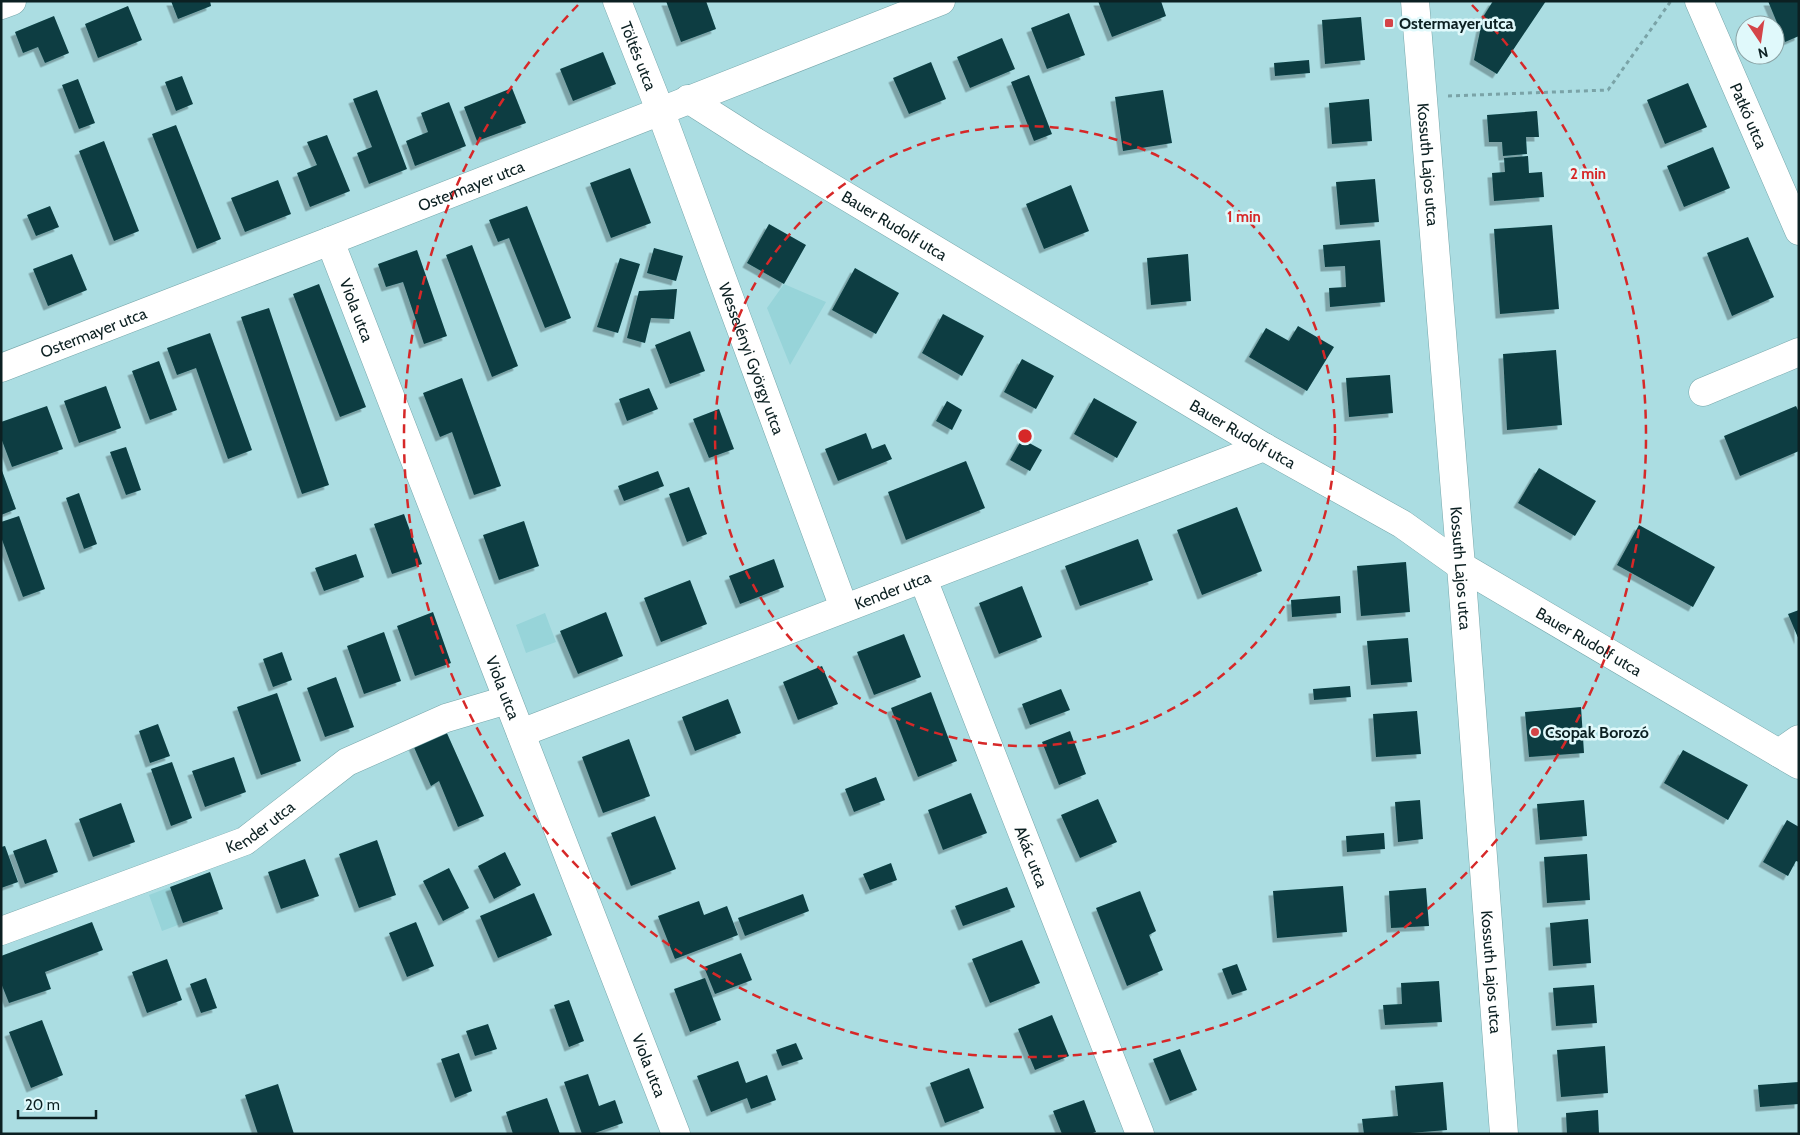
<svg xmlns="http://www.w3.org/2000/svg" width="1800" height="1135" font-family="Cabin,sans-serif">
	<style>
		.built { fill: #97d4d9 }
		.building { fill: #093e42; filter: url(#shadow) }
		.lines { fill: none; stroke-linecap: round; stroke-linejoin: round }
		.minor-casing { stroke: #76a7ab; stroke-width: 29 }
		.tertiary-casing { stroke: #76a7ab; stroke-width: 29 }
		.secondary-casing { stroke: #76a7ab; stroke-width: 29 }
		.path { stroke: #7aa3a7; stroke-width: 3; stroke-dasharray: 4 4; stroke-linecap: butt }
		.minor { stroke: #fff; stroke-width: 28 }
		.tertiary { stroke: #fff; stroke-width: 28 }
		.secondary { stroke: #fff; stroke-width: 28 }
		.ring { fill: none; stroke: #d62828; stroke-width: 2.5; stroke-dasharray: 9 6 }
		.poi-dot { fill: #d44448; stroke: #e0f9fb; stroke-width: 2 }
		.labels { text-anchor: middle; stroke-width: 5; stroke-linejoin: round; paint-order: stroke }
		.poi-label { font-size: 16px; font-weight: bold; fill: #0c2022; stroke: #e0f9fb; text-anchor: start }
		.street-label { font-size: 16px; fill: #0c2022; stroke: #e0f9fb }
		.centre { fill: #d62828; stroke: #e0f9fb; stroke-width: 2.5 }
		.ring-label { font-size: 15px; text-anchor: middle; font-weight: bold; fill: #d62828; stroke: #e0f9fb; stroke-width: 5; stroke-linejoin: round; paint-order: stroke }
	</style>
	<defs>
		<filter id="shadow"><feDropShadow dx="-4.5" dy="4.5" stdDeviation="0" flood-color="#0004"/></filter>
	</defs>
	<rect width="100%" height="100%" fill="#abdde2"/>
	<path class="built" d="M 784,284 L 826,302 L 790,365 L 767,308 Z
		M 545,613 L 556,642 L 526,653 L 516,625 Z
		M 170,887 L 183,923 L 162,931 L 149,895 Z"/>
	<path class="building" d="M 171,1 L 210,1 L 211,6 L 178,19 Z
		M 666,1 L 706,1 L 716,29 L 681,42 Z
		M 1098,1 L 1161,1 L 1166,16 L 1112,37 Z
		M 1493,1 L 1546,1 L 1497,74 L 1474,60 L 1483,17 Z
		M 1768,1 L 1799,1 L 1799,36 L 1785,42 Z
		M 128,6 L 142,40 L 98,58 L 85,24 Z
		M 1069,13 L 1085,55 L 1047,69 L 1031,28 Z
		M 54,16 L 69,53 L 45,63 L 38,47 L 23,53 L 15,32 Z
		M 1361,17 L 1365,60 L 1325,64 L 1322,20 Z
		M 1002,38 L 1015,69 L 970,88 L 957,57 Z
		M 603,52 L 616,84 L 573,101 L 560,69 Z
		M 1309,60 L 1310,73 L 1275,76 L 1274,63 Z
		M 931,62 L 946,99 L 909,114 L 893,78 Z
		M 1029,75 L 1052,134 L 1034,141 L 1011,82 Z
		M 182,76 L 193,104 L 176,111 L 165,82 Z
		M 78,79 L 95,123 L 79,129 L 62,85 Z
		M 1688,83 L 1707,127 L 1665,144 L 1647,100 Z
		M 512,88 L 526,123 L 477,141 L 464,107 Z
		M 377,90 L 407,169 L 369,184 L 357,153 L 372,147 L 353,99 Z
		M 1163,90 L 1172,143 L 1123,151 L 1115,97 Z
		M 1369,99 L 1372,141 L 1332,144 L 1329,103 Z
		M 449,102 L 466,146 L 415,166 L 406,141 L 428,132 L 421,113 Z
		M 1537,111 L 1539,137 L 1526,137 L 1527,154 L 1503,156 L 1502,142 L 1489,142 L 1487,115 Z
		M 176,125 L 221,239 L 197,249 L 152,134 Z
		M 327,135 L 350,191 L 310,207 L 297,173 L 317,165 L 307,142 Z
		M 104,141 L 139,231 L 114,241 L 79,151 Z
		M 1713,147 L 1730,188 L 1684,207 L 1667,166 Z
		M 1528,156 L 1529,173 L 1542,172 L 1544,197 L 1494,201 L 1492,173 L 1505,172 L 1504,158 Z
		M 630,168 L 651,223 L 611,238 L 590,183 Z
		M 1375,179 L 1379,222 L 1340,225 L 1336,182 Z
		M 278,180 L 291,214 L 245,232 L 231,198 Z
		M 1071,185 L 1089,231 L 1044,249 L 1026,204 Z
		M 50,206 L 59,227 L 36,236 L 27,215 Z
		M 527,206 L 571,318 L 545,328 L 509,238 L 498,242 L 489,220 Z
		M 769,224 L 806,245 L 784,284 L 747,263 Z
		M 1552,225 L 1559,309 L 1500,314 L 1494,229 Z
		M 1748,237 L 1774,297 L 1732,316 L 1707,253 Z
		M 1380,240 L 1385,302 L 1330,307 L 1329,288 L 1346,287 L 1345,266 L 1325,267 L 1323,245 Z
		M 472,245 L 518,366 L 492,377 L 446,255 Z
		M 654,248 L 683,256 L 676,281 L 647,273 Z
		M 417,250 L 447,336 L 424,344 L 403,282 L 386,287 L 378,264 Z
		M 72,254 L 87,290 L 48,306 L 33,269 Z
		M 1188,254 L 1191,301 L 1151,305 L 1147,258 Z
		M 620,258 L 640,264 L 618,333 L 597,327 Z
		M 855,268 L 899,293 L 876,334 L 832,310 Z
		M 319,284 L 366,407 L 340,417 L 293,294 Z
		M 677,289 L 674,319 L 651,318 L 645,343 L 627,338 L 639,291 Z
		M 269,308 L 329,485 L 302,494 L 241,317 Z
		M 943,314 L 984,336 L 962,376 L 922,353 Z
		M 1298,326 L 1334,347 L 1307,391 L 1249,357 L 1266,328 L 1289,341 Z
		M 690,331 L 705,371 L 670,384 L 655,345 Z
		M 210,333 L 252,450 L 228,459 L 196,368 L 177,375 L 167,348 Z
		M 1556,350 L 1562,425 L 1507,430 L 1503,354 Z
		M 1022,359 L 1054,376 L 1036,409 L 1004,392 Z
		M 159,361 L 177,410 L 150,420 L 132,371 Z
		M 1390,375 L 1393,413 L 1349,417 L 1346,378 Z
		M 462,378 L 501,486 L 474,495 L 452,432 L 440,437 L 423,393 Z
		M 106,386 L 121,428 L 79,443 L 64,401 Z
		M 649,388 L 658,409 L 627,421 L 619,399 Z
		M 1094,398 L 1137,422 L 1117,458 L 1074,434 Z
		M 947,401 L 962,410 L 952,430 L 936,421 Z
		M 47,406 L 63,449 L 12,467 L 1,438 L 1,422 Z
		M 1796,406 L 1799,412 L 1799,451 L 1740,476 L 1724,436 Z
		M 719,409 L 734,449 L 709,458 L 693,419 Z
		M 866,433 L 872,449 L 885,444 L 892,459 L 838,481 L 825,449 Z
		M 1022,439 L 1042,450 L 1030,471 L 1010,460 Z
		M 126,447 L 141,490 L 126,495 L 110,452 Z
		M 966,461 L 985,508 L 906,540 L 888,492 Z
		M 1,468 L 16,509 L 1,515 Z
		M 1539,468 L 1596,501 L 1575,536 L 1518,503 Z
		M 658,471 L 664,486 L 624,501 L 618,486 Z
		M 689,487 L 707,534 L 687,542 L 669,494 Z
		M 79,493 L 97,544 L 84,549 L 66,498 Z
		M 1237,507 L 1262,571 L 1202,595 L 1177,530 Z
		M 404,514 L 422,564 L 392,574 L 374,524 Z
		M 19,516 L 45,589 L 23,597 L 1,537 L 1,522 Z
		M 524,521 L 539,566 L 499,580 L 483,535 Z
		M 1639,525 L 1715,567 L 1693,607 L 1617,565 Z
		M 1138,539 L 1153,580 L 1080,606 L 1065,566 Z
		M 356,554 L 364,577 L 324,591 L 315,568 Z
		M 774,559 L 784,587 L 740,604 L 729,576 Z
		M 1406,562 L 1410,612 L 1361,616 L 1357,566 Z
		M 690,580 L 707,624 L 661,642 L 644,598 Z
		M 1022,586 L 1042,637 L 999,654 L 979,603 Z
		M 1340,596 L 1341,613 L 1292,617 L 1291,600 Z
		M 1799,610 L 1799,640 L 1788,614 Z
		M 433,612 L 451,663 L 415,676 L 397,626 Z
		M 606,612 L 623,656 L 578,674 L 560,631 Z
		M 384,632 L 401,681 L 364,694 L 347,646 Z
		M 904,634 L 921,677 L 874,695 L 857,652 Z
		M 1408,638 L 1412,682 L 1371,685 L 1367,641 Z
		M 282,652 L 292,680 L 273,687 L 263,659 Z
		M 822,666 L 838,704 L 798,720 L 783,682 Z
		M 336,677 L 354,727 L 325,737 L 307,688 Z
		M 1350,686 L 1351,697 L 1314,700 L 1313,689 Z
		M 1061,689 L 1070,710 L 1030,725 L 1022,704 Z
		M 931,692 L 957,761 L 918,777 L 891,708 Z
		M 277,693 L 301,761 L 261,775 L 237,707 Z
		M 728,699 L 741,733 L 695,751 L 682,717 Z
		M 1581,707 L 1584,753 L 1529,757 L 1525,712 Z
		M 1417,711 L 1421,754 L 1376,757 L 1373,714 Z
		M 158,724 L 170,756 L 150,763 L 139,731 Z
		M 446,731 L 484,816 L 458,827 L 439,781 L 431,786 L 413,745 Z
		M 1070,731 L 1086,774 L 1059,785 L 1042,742 Z
		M 629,739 L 650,796 L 603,813 L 582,757 Z
		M 1683,750 L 1748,785 L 1728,820 L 1664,783 Z
		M 234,757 L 246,792 L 205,807 L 192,771 Z
		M 172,762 L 192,818 L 171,826 L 151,769 Z
		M 876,777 L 885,800 L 854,812 L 845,789 Z
		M 971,793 L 987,833 L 943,850 L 928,810 Z
		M 1098,799 L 1117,842 L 1080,858 L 1061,815 Z
		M 1420,800 L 1423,839 L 1398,842 L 1395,802 Z
		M 1584,800 L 1587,836 L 1540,840 L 1537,804 Z
		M 121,803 L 135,842 L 93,857 L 79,819 Z
		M 655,816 L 676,869 L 631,886 L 611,833 Z
		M 1787,820 L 1799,827 L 1799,862 L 1796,861 L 1788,876 L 1763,862 Z
		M 1384,833 L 1385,849 L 1347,852 L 1346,836 Z
		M 46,839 L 58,872 L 25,884 L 13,851 Z
		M 377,840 L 396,895 L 359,908 L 339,854 Z
		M 5,846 L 18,882 L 1,888 L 1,847 Z
		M 505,852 L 521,885 L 494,899 L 478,866 Z
		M 1587,854 L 1590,900 L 1547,903 L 1544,857 Z
		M 305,859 L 319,896 L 281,909 L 268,872 Z
		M 891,863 L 897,880 L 870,890 L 863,874 Z
		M 449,868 L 469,908 L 443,921 L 423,881 Z
		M 210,872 L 223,909 L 183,923 L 170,887 Z
		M 1343,886 L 1347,932 L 1277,938 L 1273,891 Z
		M 1007,887 L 1015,907 L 963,926 L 955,906 Z
		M 1426,888 L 1429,926 L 1391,928 L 1389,891 Z
		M 1140,891 L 1156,931 L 1149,935 L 1163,970 L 1127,986 L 1096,908 Z
		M 534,893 L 552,935 L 498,958 L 480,916 Z
		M 803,894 L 809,911 L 745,936 L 738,918 Z
		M 699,901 L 704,915 L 727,906 L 738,935 L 675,959 L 658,916 Z
		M 1588,919 L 1591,963 L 1553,966 L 1550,923 Z
		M 92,922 L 103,950 L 45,972 L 51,989 L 9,1003 L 1,983 L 1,956 Z
		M 416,922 L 434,966 L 407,977 L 389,933 Z
		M 1022,940 L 1040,983 L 990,1003 L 972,959 Z
		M 741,953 L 752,980 L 715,994 L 704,967 Z
		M 167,959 L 182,1000 L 147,1013 L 132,972 Z
		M 1237,964 L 1247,990 L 1232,995 L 1222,969 Z
		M 206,978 L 217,1008 L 201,1013 L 190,984 Z
		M 705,978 L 721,1020 L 690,1032 L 674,989 Z
		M 1439,981 L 1442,1022 L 1385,1025 L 1383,1005 L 1402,1004 L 1401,983 Z
		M 1594,985 L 1597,1023 L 1556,1026 L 1553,988 Z
		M 569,1000 L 584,1041 L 569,1047 L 554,1005 Z
		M 1052,1015 L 1069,1056 L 1035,1070 L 1018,1029 Z
		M 42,1020 L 63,1075 L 31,1088 L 9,1032 Z
		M 488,1024 L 497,1049 L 475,1056 L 466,1031 Z
		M 796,1043 L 803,1059 L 782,1066 L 776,1050 Z
		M 1605,1046 L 1608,1093 L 1561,1097 L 1557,1050 Z
		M 1180,1049 L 1197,1090 L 1170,1101 L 1153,1059 Z
		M 459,1053 L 472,1091 L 455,1098 L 441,1059 Z
		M 738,1061 L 746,1083 L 767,1075 L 776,1100 L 751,1109 L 747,1098 L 711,1112 L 697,1076 Z
		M 969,1068 L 984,1108 L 945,1123 L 930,1083 Z
		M 588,1074 L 599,1106 L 615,1100 L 623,1123 L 592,1134 L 582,1134 L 564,1082 Z
		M 1443,1082 L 1447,1130 L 1398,1134 L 1364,1134 L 1362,1119 L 1398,1116 L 1395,1086 Z
		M 1799,1082 L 1799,1104 L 1760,1107 L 1758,1085 Z
		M 278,1084 L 294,1134 L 258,1134 L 245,1095 Z
		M 547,1098 L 560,1134 L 513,1134 L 506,1112 Z
		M 1084,1100 L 1096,1132 L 1090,1134 L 1062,1134 L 1053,1111 Z
		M 1598,1110 L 1599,1134 L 1567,1134 L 1566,1113 Z"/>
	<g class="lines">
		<defs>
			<g id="minor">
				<path id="s1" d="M 617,1 L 660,110 L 844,608"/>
				<path id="s2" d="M 1699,1 L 1799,231"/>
				<path d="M 1,5 L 12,1"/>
				<path id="s3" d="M 330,241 L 676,1134"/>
				<path d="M 1703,392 L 1799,352"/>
				<path id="s4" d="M 923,579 L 1140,1134"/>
				<path id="s5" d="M 521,733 L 1264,447"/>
				<path d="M 1779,753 L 1799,739"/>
				<path id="s6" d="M 1,931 L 245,841 L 347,762 L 446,718 L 507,700"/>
			</g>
			<g id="tertiary">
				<path id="s7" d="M 688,99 L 754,141 L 1264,447 L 1402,524 L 1461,566 L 1799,765"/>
				<path id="s8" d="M 1,368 L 330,241 L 941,1"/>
			</g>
			<g id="secondary">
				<path id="s9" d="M 1415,1 L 1461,566 L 1504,1134"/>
			</g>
		</defs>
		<use href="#minor" class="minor-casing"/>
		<use href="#tertiary" class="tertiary-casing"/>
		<use href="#secondary" class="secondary-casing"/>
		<path class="path" d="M 1448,96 L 1608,90 L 1671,1"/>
		<use href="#minor" class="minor"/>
		<use href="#tertiary" class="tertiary"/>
		<use href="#secondary" class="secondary"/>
	</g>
	<g class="ring">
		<circle cx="1025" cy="436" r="310"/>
		<path d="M1472 5A621 621 0 1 1 578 5"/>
	</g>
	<g class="poi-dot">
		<rect x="1384" y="18" width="10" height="10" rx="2.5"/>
		<circle cx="1535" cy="732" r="5"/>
	</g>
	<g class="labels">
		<g class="poi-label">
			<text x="1399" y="29">Ostermayer utca</text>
			<text x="1545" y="738">Csopak Borozó</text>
		</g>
		<g class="street-label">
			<text dy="6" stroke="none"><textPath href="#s1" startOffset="59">Töltés utca</textPath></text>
			<text dy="6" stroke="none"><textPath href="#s2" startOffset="125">Patkó utca</textPath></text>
			<text dy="6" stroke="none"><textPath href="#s9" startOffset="164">Kossuth Lajos utca</textPath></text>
			<text dy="6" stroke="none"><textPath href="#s8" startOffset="504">Ostermayer utca</textPath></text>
			<text dy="6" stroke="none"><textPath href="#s7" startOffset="242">Bauer Rudolf utca</textPath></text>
			<text dy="6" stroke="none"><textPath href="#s3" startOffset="74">Viola utca</textPath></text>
			<text dy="6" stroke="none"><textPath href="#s8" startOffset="99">Ostermayer utca</textPath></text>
			<text dy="6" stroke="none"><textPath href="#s1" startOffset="382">Wesselényi György utca</textPath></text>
			<text dy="6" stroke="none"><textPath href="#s7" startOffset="648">Bauer Rudolf utca</textPath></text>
			<text dy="6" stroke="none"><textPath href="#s9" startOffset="569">Kossuth Lajos utca</textPath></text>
			<text dy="6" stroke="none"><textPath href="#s5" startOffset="398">Kender utca</textPath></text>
			<text dy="6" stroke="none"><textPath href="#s7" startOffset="1052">Bauer Rudolf utca</textPath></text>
			<text dy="6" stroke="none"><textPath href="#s3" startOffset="479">Viola utca</textPath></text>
			<text dy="6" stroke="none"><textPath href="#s6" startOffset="280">Kender utca</textPath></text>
			<text dy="6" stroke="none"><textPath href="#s4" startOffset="298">Akác utca</textPath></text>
			<text dy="6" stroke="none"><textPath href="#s9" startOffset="974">Kossuth Lajos utca</textPath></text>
			<text dy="6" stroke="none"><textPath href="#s3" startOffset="884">Viola utca</textPath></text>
		</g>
	</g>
	<circle cx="1025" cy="436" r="8" class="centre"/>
	<g class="ring-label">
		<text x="1588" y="179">2 min</text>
		<text x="1244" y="222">1 min</text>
	</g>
	<rect width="1800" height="1135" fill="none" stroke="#0c2022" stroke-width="5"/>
	<g transform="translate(1760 40) rotate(167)"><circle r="24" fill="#e0f9fb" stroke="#8ba2a4"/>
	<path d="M0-4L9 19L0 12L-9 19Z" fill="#d44448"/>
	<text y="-8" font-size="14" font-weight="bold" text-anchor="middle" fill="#0c2022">N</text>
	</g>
	<path d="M18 1110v8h78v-8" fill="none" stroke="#0c2022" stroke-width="2.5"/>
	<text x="25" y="1110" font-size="15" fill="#0c2022" stroke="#e0f9fb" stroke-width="4" paint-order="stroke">20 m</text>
</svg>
